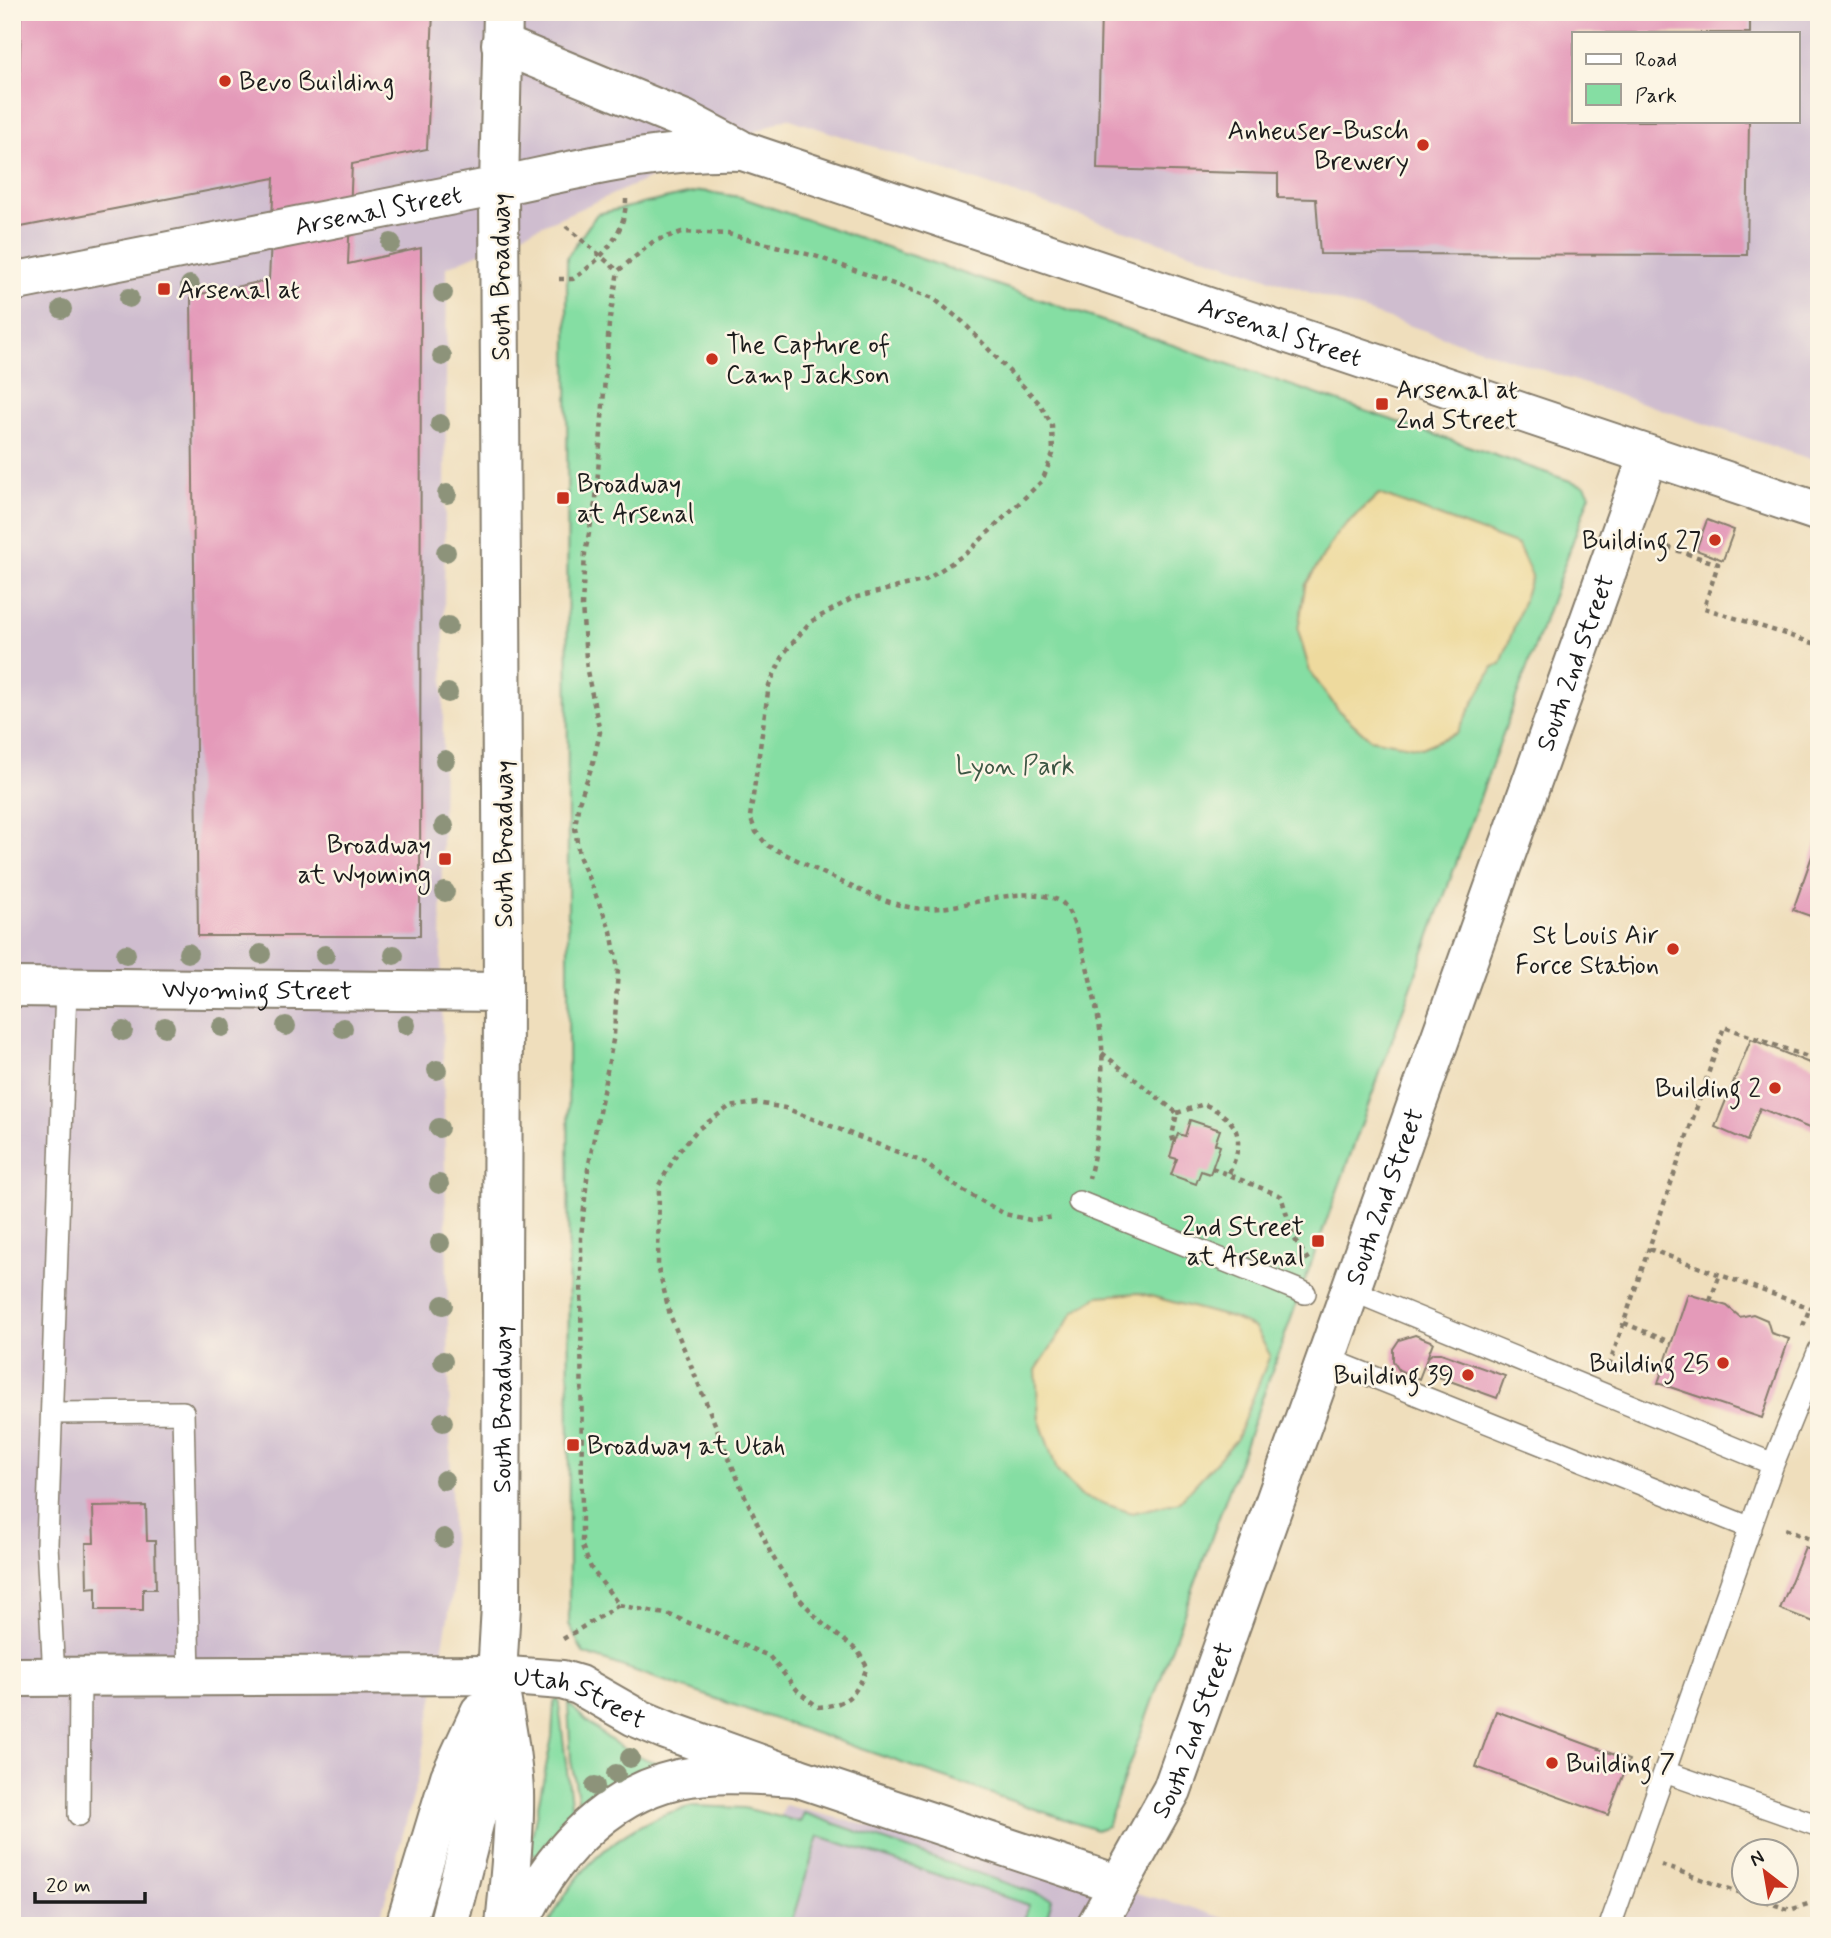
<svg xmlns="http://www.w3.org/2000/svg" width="1831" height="1938" font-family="Mynerve,sans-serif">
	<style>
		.industrial { fill: #cfbdcf; fill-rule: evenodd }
		.green { fill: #85dea3; stroke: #507d60; stroke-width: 2 }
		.sand { fill: #eeda9e; stroke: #857b5d; stroke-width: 2 }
		.building { fill: #e49ab9 }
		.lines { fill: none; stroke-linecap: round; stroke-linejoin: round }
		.service-casing { stroke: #867d6c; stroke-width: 24 }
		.minor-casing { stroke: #867d6c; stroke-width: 42 }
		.secondary-casing { stroke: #867d6c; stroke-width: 42 }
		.primary-casing { stroke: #867d6c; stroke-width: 42 }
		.motorway-casing { stroke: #867d6c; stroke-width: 42 }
		.path { stroke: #867d6c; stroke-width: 4.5; stroke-dasharray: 5 5; stroke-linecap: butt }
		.service { stroke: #fff; stroke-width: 21 }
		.minor { stroke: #fff; stroke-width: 38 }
		.secondary { stroke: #fff; stroke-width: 38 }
		.primary { stroke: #fff; stroke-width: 38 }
		.motorway { stroke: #fff; stroke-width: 38 }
		.tree { fill: #8d937a }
		.poi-dot { fill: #c8321e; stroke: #fcf5e5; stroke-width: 2.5 }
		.labels { text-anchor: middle; stroke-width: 5; stroke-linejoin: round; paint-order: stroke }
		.poi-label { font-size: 26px; fill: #1c1c1c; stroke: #fcf5e5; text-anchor: end }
		.street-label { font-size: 26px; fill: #1c1c1c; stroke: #fcf5e5 }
		.park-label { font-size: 26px; fill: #3c5644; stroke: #fcf5e5 }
	</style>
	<rect width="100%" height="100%" fill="#fcf5e5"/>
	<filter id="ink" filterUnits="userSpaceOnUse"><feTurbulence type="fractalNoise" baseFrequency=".0143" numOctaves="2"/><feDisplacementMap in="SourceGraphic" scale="14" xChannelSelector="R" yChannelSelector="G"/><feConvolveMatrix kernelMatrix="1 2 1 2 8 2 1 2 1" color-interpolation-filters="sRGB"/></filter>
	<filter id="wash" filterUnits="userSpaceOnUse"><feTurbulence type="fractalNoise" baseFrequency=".00686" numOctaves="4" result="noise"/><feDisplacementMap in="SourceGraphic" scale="28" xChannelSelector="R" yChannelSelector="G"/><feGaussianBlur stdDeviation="1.57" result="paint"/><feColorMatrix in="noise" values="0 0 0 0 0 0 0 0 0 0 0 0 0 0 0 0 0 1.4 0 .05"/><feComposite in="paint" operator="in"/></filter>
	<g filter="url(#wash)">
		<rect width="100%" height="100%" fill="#efdebc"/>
		<path class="industrial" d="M 12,12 L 1819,12 L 1819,462 L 787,118 L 447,267 L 441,952 L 453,1591 L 420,1771 L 378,1926 L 12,1926 ZM 1574,33 L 1798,33 L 1798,121 L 1574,121 Z
			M 785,1805 L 1187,1906 L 1246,1926 L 743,1926 Z"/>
		<path class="green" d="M 701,191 L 740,197 L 1585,486 L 1590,494 L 1107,1826 L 1096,1830 L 583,1653 L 569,1624 L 567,257 L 597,214 Z
			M 558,1697 L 573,1820 L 542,1854 L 536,1855 L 531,1852 L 530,1846 L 552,1737 L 554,1703 Z
			M 568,1703 C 595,1730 624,1755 662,1764 L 583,1810 L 580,1808 L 571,1761 Z
			M 693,1806 L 744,1808 L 800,1822 L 804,1813 L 1052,1899 L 1046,1921 L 1057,1926 L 1022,1926 L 1029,1905 L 819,1836 L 790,1926 L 548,1926 C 577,1864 627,1821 693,1806 Z"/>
		<path class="sand" d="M 1379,494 L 1518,545 L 1532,576 L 1501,664 L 1493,667 L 1457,733 L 1421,748 L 1370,739 L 1339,711 L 1310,672 L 1298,630 L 1305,586 L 1338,532 Z
			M 1139,1293 L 1232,1318 L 1255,1328 L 1270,1355 L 1236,1440 L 1179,1502 L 1132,1513 L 1081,1496 L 1057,1470 L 1039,1419 L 1036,1370 L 1075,1311 L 1099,1296 Z"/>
		<g id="blocks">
			<path class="building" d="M 21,12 L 433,12 L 427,149 L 352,164 L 348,264 L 421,248 L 420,936 L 198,936 L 191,296 L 269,280 L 274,178 L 16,228 Z
				M 1101,12 L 1750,12 L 1750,33 L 1574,33 L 1574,121 L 1749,121 L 1747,255 L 1320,254 L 1316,199 L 1278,198 L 1278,174 L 1097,169 Z
				M 1707,520 L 1734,530 L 1723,560 L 1696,550 Z
				M 1818,839 L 1819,839 L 1819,919 L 1793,910 Z
				M 1751,1039 L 1819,1067 L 1819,1132 L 1760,1108 L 1747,1141 L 1715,1127 Z
				M 1190,1120 L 1220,1130 L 1215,1144 L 1220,1146 L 1210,1174 L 1201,1171 L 1196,1184 L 1171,1175 L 1177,1159 L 1170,1157 L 1174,1143 L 1178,1134 L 1185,1136 Z
				M 1688,1294 L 1727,1306 L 1740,1317 L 1753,1314 L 1767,1320 L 1771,1333 L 1789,1339 L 1762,1418 L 1658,1383 Z
				M 1415,1335 L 1433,1342 L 1427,1358 L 1433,1353 L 1441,1353 L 1505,1376 L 1497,1398 L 1436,1376 L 1428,1370 L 1426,1361 L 1419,1379 L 1399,1370 L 1393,1361 L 1393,1349 L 1399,1340 Z
				M 146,1506 L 147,1541 L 155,1541 L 156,1589 L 143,1589 L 143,1610 L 96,1610 L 96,1587 L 87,1588 L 86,1543 L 94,1543 L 93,1507 Z
				M 1805,1547 L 1819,1553 L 1819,1624 L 1780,1609 Z
				M 1496,1711 L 1629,1760 L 1608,1815 L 1476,1767 Z"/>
		</g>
	</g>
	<g filter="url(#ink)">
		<use href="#blocks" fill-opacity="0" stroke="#867d6c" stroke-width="2"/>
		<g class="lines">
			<defs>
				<path id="service" d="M 1079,1202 L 1305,1293
					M 1351,1290 L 1773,1464
					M 1326,1358 L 1751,1528
					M 52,1413 L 183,1412 L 189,1675
					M 54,1677 L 47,1544 L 66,988
					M 1665,1772 L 1819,1826
					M 79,1815 L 80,1677
					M 1610,1926 L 1773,1464 L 1819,1350"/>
				<g id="minor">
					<path d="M 501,44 L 685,120 L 738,148"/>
					<path id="s1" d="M 499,186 C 580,169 659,148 743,151 L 1819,512"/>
					<path id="s2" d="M 12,987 L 503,992"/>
					<path id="s3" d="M 12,1677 L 497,1675 L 562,1680 L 579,1685 L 635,1717 L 666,1730 L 796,1777 L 1117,1884"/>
					<path id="s4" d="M 1096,1926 L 1172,1790 L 1648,456"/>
				</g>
				<g id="secondary">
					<path id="s5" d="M 12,282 L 499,186"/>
				</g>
				<g id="primary">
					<path d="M 405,1926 L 450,1777 L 480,1712"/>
					<path id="s6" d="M 448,1926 L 482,1792 L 497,1675 L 501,1606 L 503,992 L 499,186 L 503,12"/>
				</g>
				<path id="motorway" d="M 497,1675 C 504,1714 512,1752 514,1792 C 515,1837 509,1881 505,1926
					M 518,1926 C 548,1859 603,1796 678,1779 C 717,1771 757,1775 796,1777"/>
			</defs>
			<use href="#service" class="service-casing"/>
			<use href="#minor" class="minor-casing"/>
			<use href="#secondary" class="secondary-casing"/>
			<use href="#primary" class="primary-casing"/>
			<use href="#motorway" class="motorway-casing"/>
			<path class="path" d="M 566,226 L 618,271
				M 559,279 L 573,279 C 601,260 626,234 626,199
				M 1658,544 L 1718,564 L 1704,608 L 1819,645
				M 1102,1053 L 1177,1113 L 1172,1136 L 1174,1143
				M 1177,1113 L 1204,1104 C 1238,1120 1247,1137 1229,1173
				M 1212,1168 L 1281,1196 L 1294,1238 L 1310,1263
				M 1649,1249 L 1819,1311
				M 1710,1301 L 1720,1274
				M 1624,1323 L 1672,1343
				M 1803,1326 L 1810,1307
				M 1609,1366 L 1724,1027 L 1819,1061
				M 1785,1529 L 1819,1543
				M 619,1605 L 670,1615 L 769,1656 L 798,1691 L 818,1707 C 848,1705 857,1694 867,1667 L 858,1651 L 822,1623 L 799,1598 L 771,1554 L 741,1487 L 670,1315 L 658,1266 L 659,1185 L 676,1155 L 697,1130 L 729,1107 L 757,1103 L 785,1108 L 923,1162 L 962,1190 L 1005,1214 L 1030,1220 L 1055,1217
				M 563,1639 L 619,1605 L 591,1568 L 582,1546 L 581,1237 L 588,1169 L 614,1035 L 618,969 L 611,931 L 579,856 L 575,827 L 579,802 L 593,763 L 600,732 L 587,671 L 582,606 L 585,553 L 596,499 L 609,324 L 618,271 L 654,241 L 682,232 L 728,234 L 815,256 L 933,298 L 963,322 L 1040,404 L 1052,425 L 1053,454 L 1042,481 L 968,552 L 926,580 L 853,598 L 810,622 L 785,652 L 769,685 L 750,817 L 756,832 L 768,846 C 806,863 875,903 914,908 C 959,914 1019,881 1060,901 C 1078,909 1101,1023 1102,1046 C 1104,1080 1098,1145 1089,1178
				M 1661,1865 L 1790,1910 L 1819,1900"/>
			<use href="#service" class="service"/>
			<use href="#minor" class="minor"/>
			<use href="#secondary" class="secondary"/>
			<use href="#primary" class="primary"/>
			<use href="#motorway" class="motorway"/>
		</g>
		<g class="tree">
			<circle cx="391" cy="243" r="10"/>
			<circle cx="190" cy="285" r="10"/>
			<circle cx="443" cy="293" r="10"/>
			<circle cx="129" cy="298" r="10"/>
			<circle cx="62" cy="309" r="10"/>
			<circle cx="442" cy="356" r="10"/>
			<circle cx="440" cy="424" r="10"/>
			<circle cx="447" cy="494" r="10"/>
			<circle cx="446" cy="552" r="10"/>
			<circle cx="448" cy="626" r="10"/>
			<circle cx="448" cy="693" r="10"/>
			<circle cx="445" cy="760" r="10"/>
			<circle cx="444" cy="826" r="10"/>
			<circle cx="445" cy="892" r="10"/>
			<circle cx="188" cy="953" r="10"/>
			<circle cx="126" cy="954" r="10"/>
			<circle cx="261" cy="954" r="10"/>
			<circle cx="325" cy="955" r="10"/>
			<circle cx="394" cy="955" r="10"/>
			<circle cx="406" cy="1025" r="10"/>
			<circle cx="286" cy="1026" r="10"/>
			<circle cx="165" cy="1027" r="10"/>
			<circle cx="222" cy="1027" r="10"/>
			<circle cx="343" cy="1028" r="10"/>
			<circle cx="123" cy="1031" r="10"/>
			<circle cx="437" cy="1070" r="10"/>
			<circle cx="439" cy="1128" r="10"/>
			<circle cx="439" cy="1184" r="10"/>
			<circle cx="440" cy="1243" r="10"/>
			<circle cx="443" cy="1305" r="10"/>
			<circle cx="443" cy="1361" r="10"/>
			<circle cx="443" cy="1422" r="10"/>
			<circle cx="444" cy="1480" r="10"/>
			<circle cx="444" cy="1538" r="10"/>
			<circle cx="630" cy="1758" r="10"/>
			<circle cx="616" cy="1774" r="10"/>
			<circle cx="595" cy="1786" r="10"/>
		</g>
	</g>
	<g class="poi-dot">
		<circle cx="225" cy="81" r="7"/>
		<circle cx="1423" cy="145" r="7"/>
		<rect x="157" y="282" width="14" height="14" rx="3.5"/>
		<circle cx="712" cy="359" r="7"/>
		<rect x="1375" y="397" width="14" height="14" rx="3.5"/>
		<rect x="556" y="491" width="14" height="14" rx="3.5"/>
		<circle cx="1715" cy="540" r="7"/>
		<rect x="438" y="852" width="14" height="14" rx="3.5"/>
		<circle cx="1673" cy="949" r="7"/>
		<circle cx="1775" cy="1088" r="7"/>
		<rect x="1311" y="1234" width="14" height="14" rx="3.5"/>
		<circle cx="1723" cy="1363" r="7"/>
		<circle cx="1468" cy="1375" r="7"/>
		<rect x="566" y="1438" width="14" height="14" rx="3.5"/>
		<circle cx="1552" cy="1763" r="7"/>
	</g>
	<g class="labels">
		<g class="poi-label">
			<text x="239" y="90" text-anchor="start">Bevo Building</text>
			<text x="1409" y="139">Anheuser-Busch<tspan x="1409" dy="30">Brewery</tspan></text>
			<text x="178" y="298" text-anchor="start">Arsenal at</text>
			<text x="726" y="353" text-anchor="start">The Capture of<tspan x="726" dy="30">Camp Jackson</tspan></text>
			<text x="1396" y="398" text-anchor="start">Arsenal at<tspan x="1396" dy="30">2nd Street</tspan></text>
			<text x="577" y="492" text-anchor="start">Broadway<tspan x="577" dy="30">at Arsenal</tspan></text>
			<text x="1701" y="549">Building 27</text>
			<text x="431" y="853">Broadway<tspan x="431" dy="30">at Wyoming</tspan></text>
			<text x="1659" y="943">St Louis Air<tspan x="1659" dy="30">Force Station</tspan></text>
			<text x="1761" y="1097">Building 2</text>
			<text x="1304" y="1235">2nd Street<tspan x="1304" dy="30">at Arsenal</tspan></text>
			<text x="1709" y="1372">Building 25</text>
			<text x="1454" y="1384">Building 39</text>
			<text x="587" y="1454" text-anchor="start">Broadway at Utah</text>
			<text x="1566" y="1772" text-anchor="start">Building 7</text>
		</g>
		<g class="street-label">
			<text dy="9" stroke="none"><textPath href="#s5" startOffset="373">Arsenal Street</textPath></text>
			<text transform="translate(500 277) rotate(-90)" y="9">South Broadway</text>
			<text dy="9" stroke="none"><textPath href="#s1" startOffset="814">Arsenal Street</textPath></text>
			<text dy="9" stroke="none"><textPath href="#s4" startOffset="1353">South 2nd Street</textPath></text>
			<text transform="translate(503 844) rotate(-90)" y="9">South Broadway</text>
			<text dy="9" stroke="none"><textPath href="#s2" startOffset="245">Wyoming Street</textPath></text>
			<text dy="9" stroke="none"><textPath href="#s4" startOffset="786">South 2nd Street</textPath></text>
			<text dy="9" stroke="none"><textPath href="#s6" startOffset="522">South Broadway</textPath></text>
			<text dy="9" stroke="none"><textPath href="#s3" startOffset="572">Utah Street</textPath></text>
			<text dy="9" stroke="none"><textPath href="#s4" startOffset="219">South 2nd Street</textPath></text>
		</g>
		<g class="park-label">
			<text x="1015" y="774">Lyon Park</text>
		</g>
	</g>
	<rect width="1831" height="1938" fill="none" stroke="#fcf5e5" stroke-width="42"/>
	<rect x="1572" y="32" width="228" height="91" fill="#fcf5e5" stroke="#a29e95" stroke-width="2"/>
	<rect x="1586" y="54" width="35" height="10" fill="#ffffff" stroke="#a29e95" stroke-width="2"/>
	<text x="1635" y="66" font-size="21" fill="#1c1c1c">Road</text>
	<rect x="1586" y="84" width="35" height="21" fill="#85dea3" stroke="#a29e95" stroke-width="2"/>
	<text x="1635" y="102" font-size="21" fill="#1c1c1c">Park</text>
	<g transform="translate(1765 1872) rotate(329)"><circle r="33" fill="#fcf5e5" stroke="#a29e95" stroke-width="2"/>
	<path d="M0-5L12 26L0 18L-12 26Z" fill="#c8321e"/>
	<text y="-10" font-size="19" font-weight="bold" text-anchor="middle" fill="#1c1c1c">N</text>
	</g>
	<path d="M35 1892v10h110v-10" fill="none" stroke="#1c1c1c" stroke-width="3.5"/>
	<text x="46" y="1892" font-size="21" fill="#1c1c1c" stroke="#fcf5e5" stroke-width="5" paint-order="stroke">20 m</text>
</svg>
